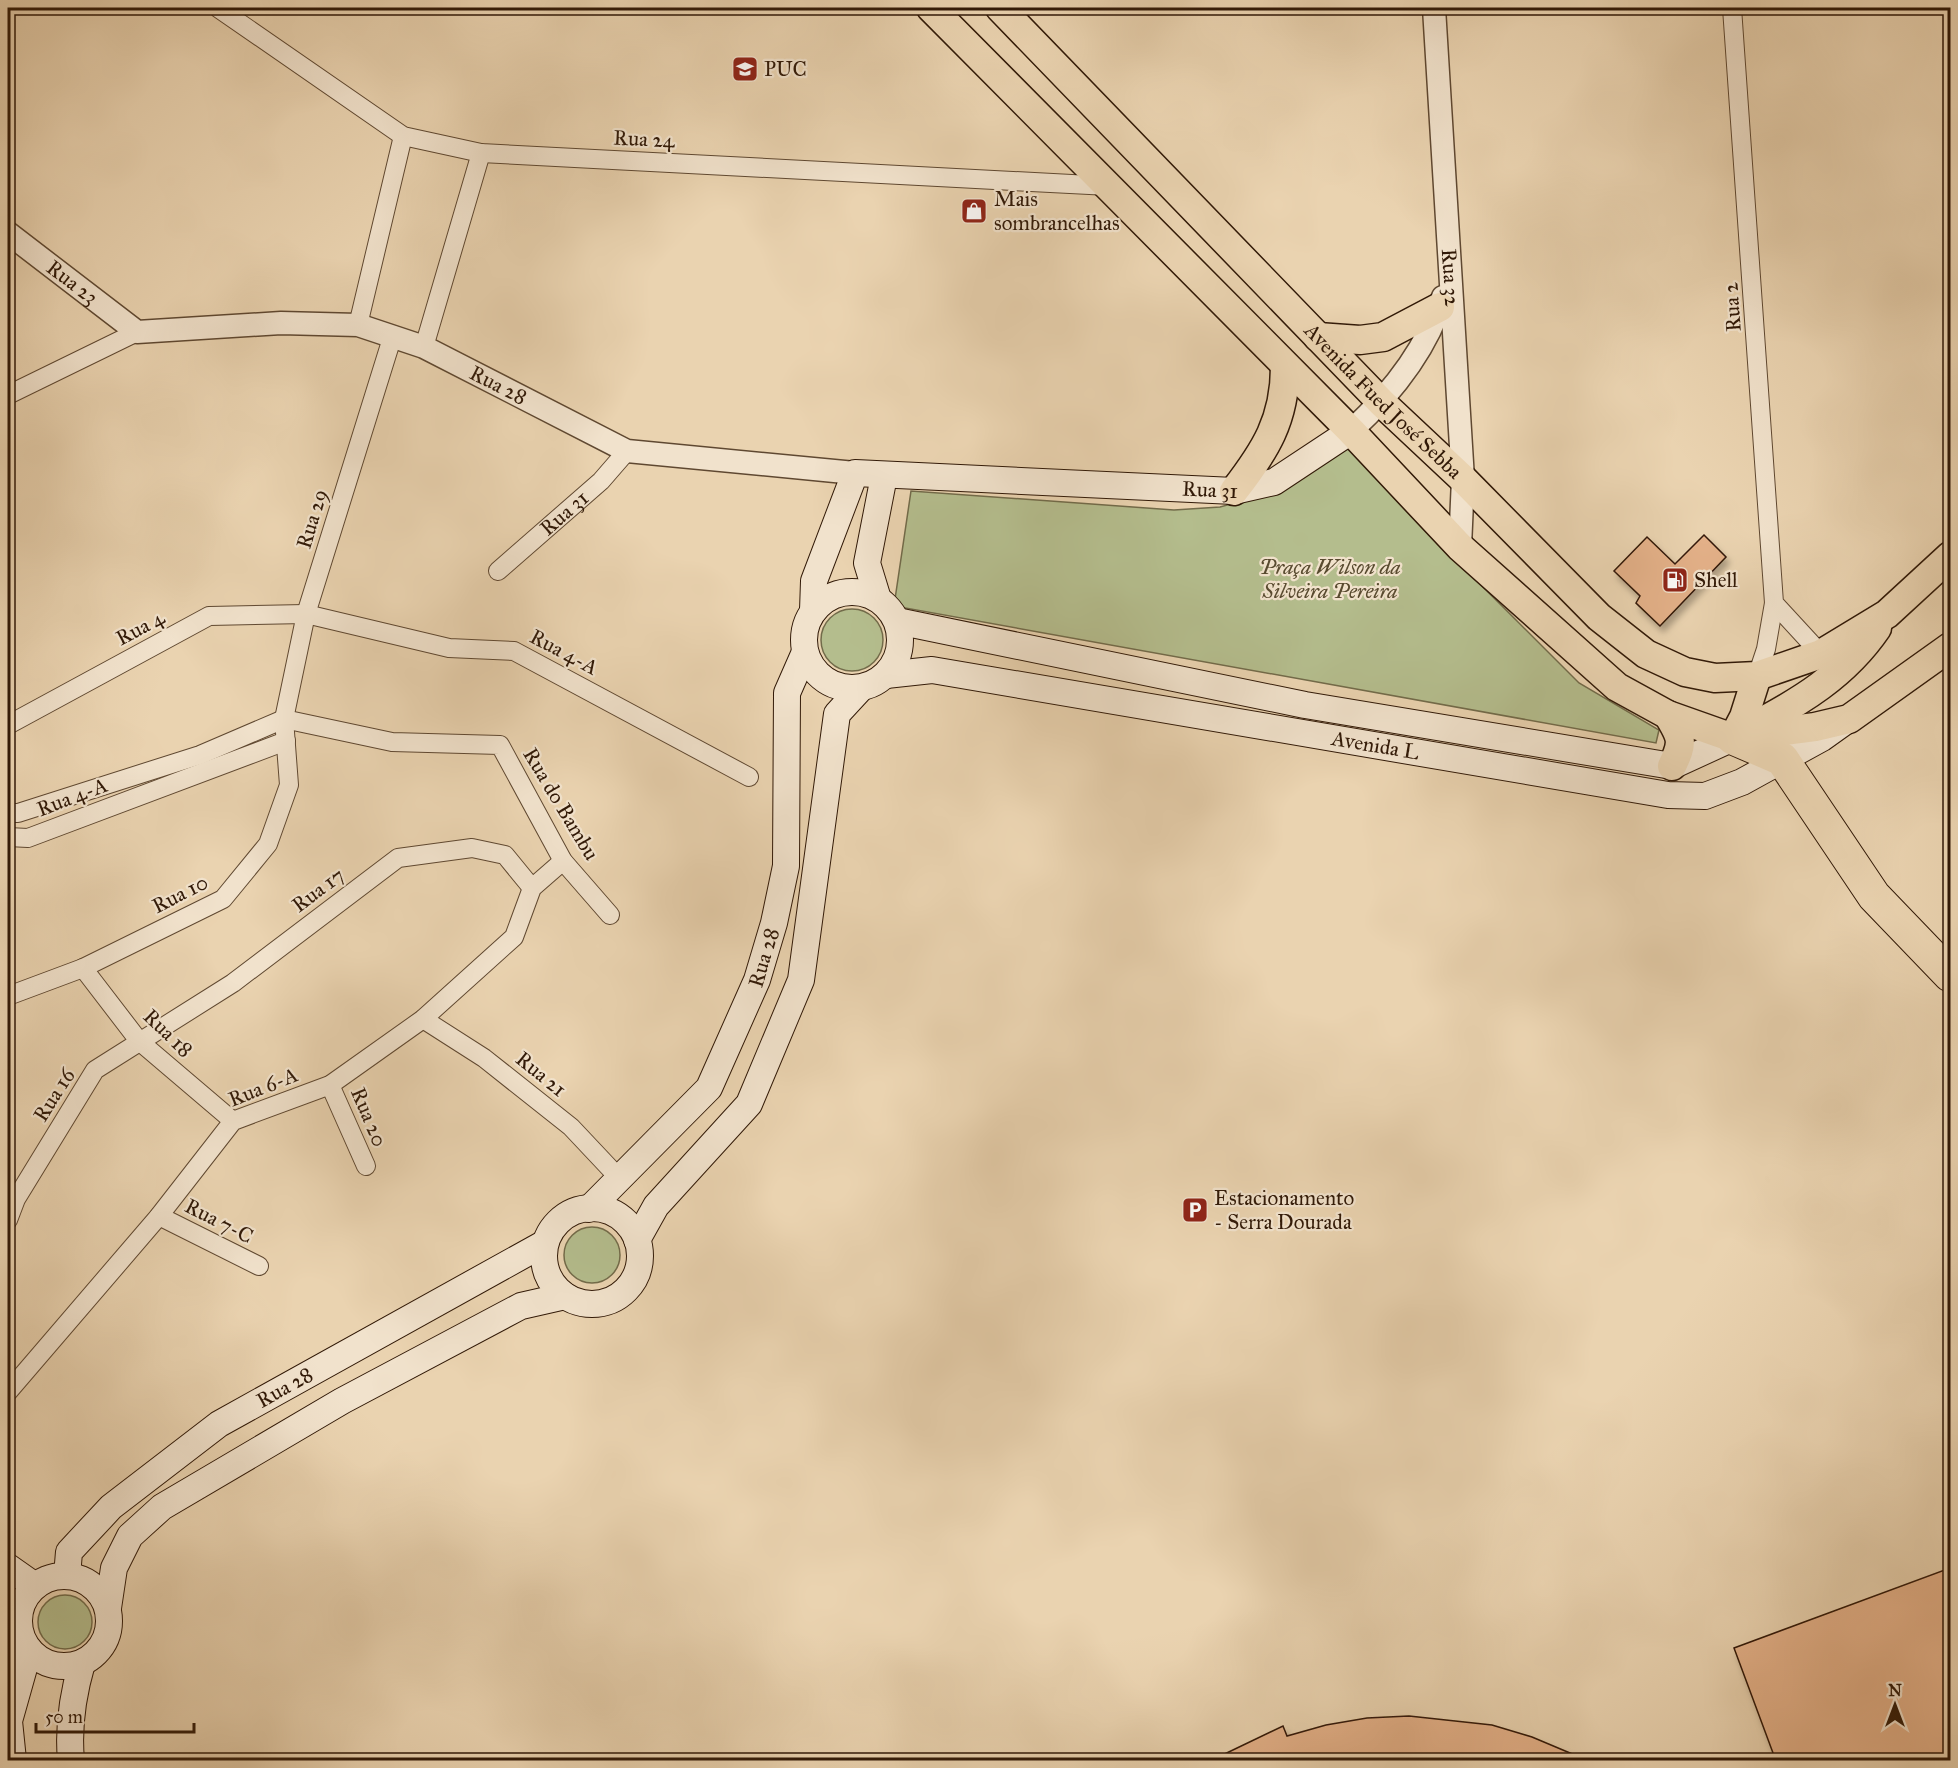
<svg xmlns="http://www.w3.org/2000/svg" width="1958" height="1768" font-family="'IM FELL Great Primer',serif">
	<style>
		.green { fill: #b4bd8d; stroke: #726b4a; stroke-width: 1.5 }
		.building { fill: #e4b189; stroke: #311907; stroke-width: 1.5; filter: url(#shadow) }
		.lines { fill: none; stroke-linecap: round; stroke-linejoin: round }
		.minor-casing { stroke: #5f4831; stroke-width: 20 }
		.tertiary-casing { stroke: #5f4831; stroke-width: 25 }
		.secondary-casing { stroke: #311907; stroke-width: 28 }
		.primary-casing { stroke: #311907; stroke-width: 31 }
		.motorway-casing { stroke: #311907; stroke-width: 35 }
		.minor { stroke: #f1e2cc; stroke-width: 18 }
		.tertiary { stroke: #f1e2cc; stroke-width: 22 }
		.secondary { stroke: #f1e2cc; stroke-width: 26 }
		.primary { stroke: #ead3b0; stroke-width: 28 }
		.motorway { stroke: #ead3b0; stroke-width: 33 }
		.labels { text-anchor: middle; stroke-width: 4.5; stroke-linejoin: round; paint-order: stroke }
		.poi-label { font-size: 21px; fill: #311907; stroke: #f1e2cc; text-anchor: start }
		.street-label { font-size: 21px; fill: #311907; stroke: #f1e2cc }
		.park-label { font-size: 21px; font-style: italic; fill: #584a2f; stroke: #f1e2cc }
	</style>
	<defs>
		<filter id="shadow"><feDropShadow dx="3.5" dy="6" stdDeviation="3" flood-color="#0004"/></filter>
	</defs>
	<rect width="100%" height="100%" fill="#ead3b0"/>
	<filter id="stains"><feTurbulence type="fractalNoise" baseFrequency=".00333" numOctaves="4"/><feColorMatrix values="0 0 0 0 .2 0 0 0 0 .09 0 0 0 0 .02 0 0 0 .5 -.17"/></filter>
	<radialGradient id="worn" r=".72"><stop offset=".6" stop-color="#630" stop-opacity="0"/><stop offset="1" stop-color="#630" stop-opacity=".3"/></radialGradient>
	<path class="green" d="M 1349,447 L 1398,502 L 1579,683 L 1659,730 L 1656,743 L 894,606 L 911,491 L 1174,510 L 1220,507 L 1278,491 Z
		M821 640a31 31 0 1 1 62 0a31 31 0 1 1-62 0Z
		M564 1255a28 28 0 1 1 56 0a28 28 0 1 1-56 0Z
		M38 1622a27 27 0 1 1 54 0a27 27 0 1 1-54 0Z"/>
	<path class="building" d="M 1704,535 L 1726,557 L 1660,626 L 1636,603 L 1640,596 L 1614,571 L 1647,537 L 1675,564 Z
		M 1950,1568 L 1950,1761 L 1776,1761 L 1734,1648 Z
		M 1409,1716 L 1492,1725 L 1532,1737 L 1589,1761 L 1210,1761 L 1283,1726 L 1287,1736 L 1326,1725 L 1367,1718 Z"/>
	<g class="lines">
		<defs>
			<g id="minor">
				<path d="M 218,8 L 403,136 L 481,153 L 1109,186"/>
				<path d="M 1732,8 L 1774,603 L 1821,654"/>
				<path d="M 358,325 L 403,136"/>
				<path d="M 424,347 L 481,153"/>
				<path d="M 8,395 L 137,332"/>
				<path id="s1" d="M 498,571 L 601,481 L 627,451"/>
				<path d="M 1757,676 L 1766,649 L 1774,603"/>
				<path d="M 284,719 L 392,742 L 500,745 L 563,861 L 610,915"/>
				<path d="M 8,725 L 209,616 L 306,614 L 449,648 L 514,651 L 749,777"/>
				<path d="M 8,813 L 18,813 L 200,755 L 284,719"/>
				<path d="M 8,837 L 28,838 L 286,741"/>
				<path d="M 83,968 L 139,1041 L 233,1121"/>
				<path d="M 8,996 L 83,968 L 223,899 L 268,844 L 289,785 L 284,719 L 306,614 L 393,335"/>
				<path d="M 423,1019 L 484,1058 L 571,1127 L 619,1178"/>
				<path d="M 330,1085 L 366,1166"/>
				<path d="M 159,1216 L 259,1266"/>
				<path d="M 8,1220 L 16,1199 L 95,1070 L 233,983 L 398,858 L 472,848 L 505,855 L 532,888"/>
				<path d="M 8,1392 L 159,1216 L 233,1121 L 330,1085 L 423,1019 L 514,937 L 532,888 L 563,861"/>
			</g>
			<g id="tertiary">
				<path id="s2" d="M 1434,8 L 1463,479 L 1460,547"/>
				<path id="s3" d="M 8,233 L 137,332 L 281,323 L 358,325 L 424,347 L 627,451 L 855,473"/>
				<path d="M 1351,431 C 1391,394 1427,349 1443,297"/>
			</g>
			<g id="secondary">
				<circle cx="852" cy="640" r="48"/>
				<path d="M 878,599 L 867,563 L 884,476"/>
				<path id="s4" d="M 813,611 L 814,581 L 855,473 L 1234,491 L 1274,482 L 1351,431"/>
				<path d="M 897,621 L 1305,705 L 1672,766 L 1733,738"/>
				<path id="s5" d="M 886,675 L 932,670 L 1668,795 L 1705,796 L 1742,782 L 1822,738 L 1843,723"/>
				<circle cx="592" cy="1256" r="48"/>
				<path id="s6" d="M 589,1209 L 709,1088 L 757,980 L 774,923 L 786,866 L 787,693 L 805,652"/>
				<path d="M 637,1240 L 656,1206 L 749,1104 L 801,980 L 837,714 L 861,688"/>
				<path d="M 8,1567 L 35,1586"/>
				<circle cx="64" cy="1621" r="45"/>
				<path id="s7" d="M 67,1576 L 69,1552 L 111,1507 L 219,1424 L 545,1243"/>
				<path d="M 108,1608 L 114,1568 L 130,1536 L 162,1507 L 342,1401 L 521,1306 L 565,1296"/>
				<path d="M 13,1760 L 9,1721 L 29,1650"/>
				<path d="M 71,1760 C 68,1728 73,1694 82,1663"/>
			</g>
			<g id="primary">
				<path d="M 931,8 L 1351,431 L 1460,547 L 1617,687 L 1668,715 L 1733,738 L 1815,727 L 1849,719 L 1950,647"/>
				<path id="s8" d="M 1000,8 L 1382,403 L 1463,479 L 1599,617 L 1646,654 L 1685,672 L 1715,678 L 1757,676 L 1821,654 L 1887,614 L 1950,556"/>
				<path d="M 1318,337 L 1360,340 L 1383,337 L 1440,307"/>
				<path d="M 1234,491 C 1265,451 1285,420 1285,367"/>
				<path d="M 1668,715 C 1682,738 1684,742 1672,766"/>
				<path d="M 1750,728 C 1800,702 1845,675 1877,628"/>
				<path d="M 1733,738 L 1744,717 L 1757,676"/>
			</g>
			<path id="motorway" d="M 1733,738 L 1782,759 L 1874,896 L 1950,975"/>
		</defs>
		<use href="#minor" class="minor-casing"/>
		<use href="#tertiary" class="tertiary-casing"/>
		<use href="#secondary" class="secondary-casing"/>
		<use href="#primary" class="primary-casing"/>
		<use href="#motorway" class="motorway-casing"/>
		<use href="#minor" class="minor"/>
		<use href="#tertiary" class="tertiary"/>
		<use href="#secondary" class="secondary"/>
		<use href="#primary" class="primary"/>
		<use href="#motorway" class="motorway"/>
	</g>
	<defs>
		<symbol id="university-square" viewBox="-11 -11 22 22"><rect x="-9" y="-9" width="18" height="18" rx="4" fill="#8f2418" stroke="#f1e2cc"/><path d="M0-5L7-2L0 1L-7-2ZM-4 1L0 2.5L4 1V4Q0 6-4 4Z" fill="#fff"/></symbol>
		<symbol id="shop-square" viewBox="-11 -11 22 22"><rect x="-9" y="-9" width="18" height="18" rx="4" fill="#8f2418" stroke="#f1e2cc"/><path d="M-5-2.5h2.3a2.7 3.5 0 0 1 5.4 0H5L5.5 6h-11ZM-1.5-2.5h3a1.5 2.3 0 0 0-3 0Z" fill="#fff"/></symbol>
		<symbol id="fuel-square" viewBox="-11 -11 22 22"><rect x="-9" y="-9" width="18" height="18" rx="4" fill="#8f2418" stroke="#f1e2cc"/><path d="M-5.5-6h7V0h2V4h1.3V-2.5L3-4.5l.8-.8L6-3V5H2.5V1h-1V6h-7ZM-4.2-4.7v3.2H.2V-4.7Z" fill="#fff"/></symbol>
		<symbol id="parking-square" viewBox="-11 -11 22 22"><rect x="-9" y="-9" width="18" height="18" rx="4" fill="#8f2418" stroke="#f1e2cc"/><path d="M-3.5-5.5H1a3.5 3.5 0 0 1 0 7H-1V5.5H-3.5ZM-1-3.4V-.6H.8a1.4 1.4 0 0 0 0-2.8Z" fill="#fff"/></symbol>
	</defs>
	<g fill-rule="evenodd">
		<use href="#university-square" x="730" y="54" width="30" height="30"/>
		<use href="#shop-square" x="959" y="196" width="30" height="30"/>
		<use href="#fuel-square" x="1660" y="565" width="30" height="30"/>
		<use href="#parking-square" x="1180" y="1195" width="30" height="30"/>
	</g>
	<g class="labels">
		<g class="poi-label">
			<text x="764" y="76">PUC</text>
			<text x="994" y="206">Mais<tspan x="994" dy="24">sombrancelhas</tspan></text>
			<text x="1694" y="587">Shell</text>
			<text x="1214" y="1205">Estacionamento<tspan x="1214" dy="24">- Serra Dourada</tspan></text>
		</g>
		<g class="street-label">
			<text transform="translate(644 139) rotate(3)" y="7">Rua 24</text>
			<text dy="7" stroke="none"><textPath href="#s2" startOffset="270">Rua 32</textPath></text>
			<text dy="7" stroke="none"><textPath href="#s3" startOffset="81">Rua 23</textPath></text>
			<text transform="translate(1732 307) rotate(-94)" y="7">Rua 2</text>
			<text dy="7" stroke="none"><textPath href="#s3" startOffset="537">Rua 28</textPath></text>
			<text dy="7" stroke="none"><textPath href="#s8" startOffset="549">Avenida Fued José Sebba</textPath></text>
			<text dy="7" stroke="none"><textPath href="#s4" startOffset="501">Rua 31</textPath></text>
			<text dy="7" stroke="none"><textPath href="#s1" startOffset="88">Rua 31</textPath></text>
			<text transform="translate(312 519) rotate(-73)" y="7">Rua 29</text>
			<text transform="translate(140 628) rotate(-28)" y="7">Rua 4</text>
			<text transform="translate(564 652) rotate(28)" y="7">Rua 4-A</text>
			<text dy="7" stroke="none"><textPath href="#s5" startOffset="496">Avenida L</textPath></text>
			<text transform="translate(72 797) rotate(-21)" y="7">Rua 4-A</text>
			<text transform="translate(561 804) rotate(59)" y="7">Rua do Bambu</text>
			<text transform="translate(318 890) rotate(-37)" y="7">Rua 17</text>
			<text transform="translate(180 894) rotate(-27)" y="7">Rua 10</text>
			<text dy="7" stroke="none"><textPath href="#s6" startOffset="312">Rua 28</textPath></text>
			<text transform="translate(168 1033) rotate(44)" y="7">Rua 18</text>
			<text transform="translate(541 1074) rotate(39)" y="7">Rua 21</text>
			<text transform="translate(263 1087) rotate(-22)" y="7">Rua 6-A</text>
			<text transform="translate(54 1095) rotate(-58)" y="7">Rua 16</text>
			<text transform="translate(369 1117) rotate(67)" y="7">Rua 20</text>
			<text transform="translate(219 1221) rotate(27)" y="7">Rua 7-C</text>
			<text dy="7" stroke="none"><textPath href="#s7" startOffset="297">Rua 28</textPath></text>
		</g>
		<g class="park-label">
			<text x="1330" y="574">Praça Wilson da<tspan x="1330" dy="24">Silveira Pereira</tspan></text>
		</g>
	</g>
	<rect width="1958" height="1768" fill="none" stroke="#ead3b0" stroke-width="30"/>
	<rect x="9" y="9" width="1940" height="1750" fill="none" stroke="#311907" stroke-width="3"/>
	<rect x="15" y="15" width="1928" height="1738" fill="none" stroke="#311907" stroke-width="1.5"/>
	<g transform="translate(1895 1705)" stroke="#f1e2cc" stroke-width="4.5" paint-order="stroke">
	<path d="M0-4.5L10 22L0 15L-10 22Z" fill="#311907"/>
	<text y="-9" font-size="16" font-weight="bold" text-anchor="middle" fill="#311907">N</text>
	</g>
	<path d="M36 1723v9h158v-9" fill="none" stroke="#311907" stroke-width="3"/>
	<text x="45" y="1723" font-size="18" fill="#311907" stroke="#f1e2cc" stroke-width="4.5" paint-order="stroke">50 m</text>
	<rect width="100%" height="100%" filter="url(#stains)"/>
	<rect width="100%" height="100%" fill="url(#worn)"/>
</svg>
